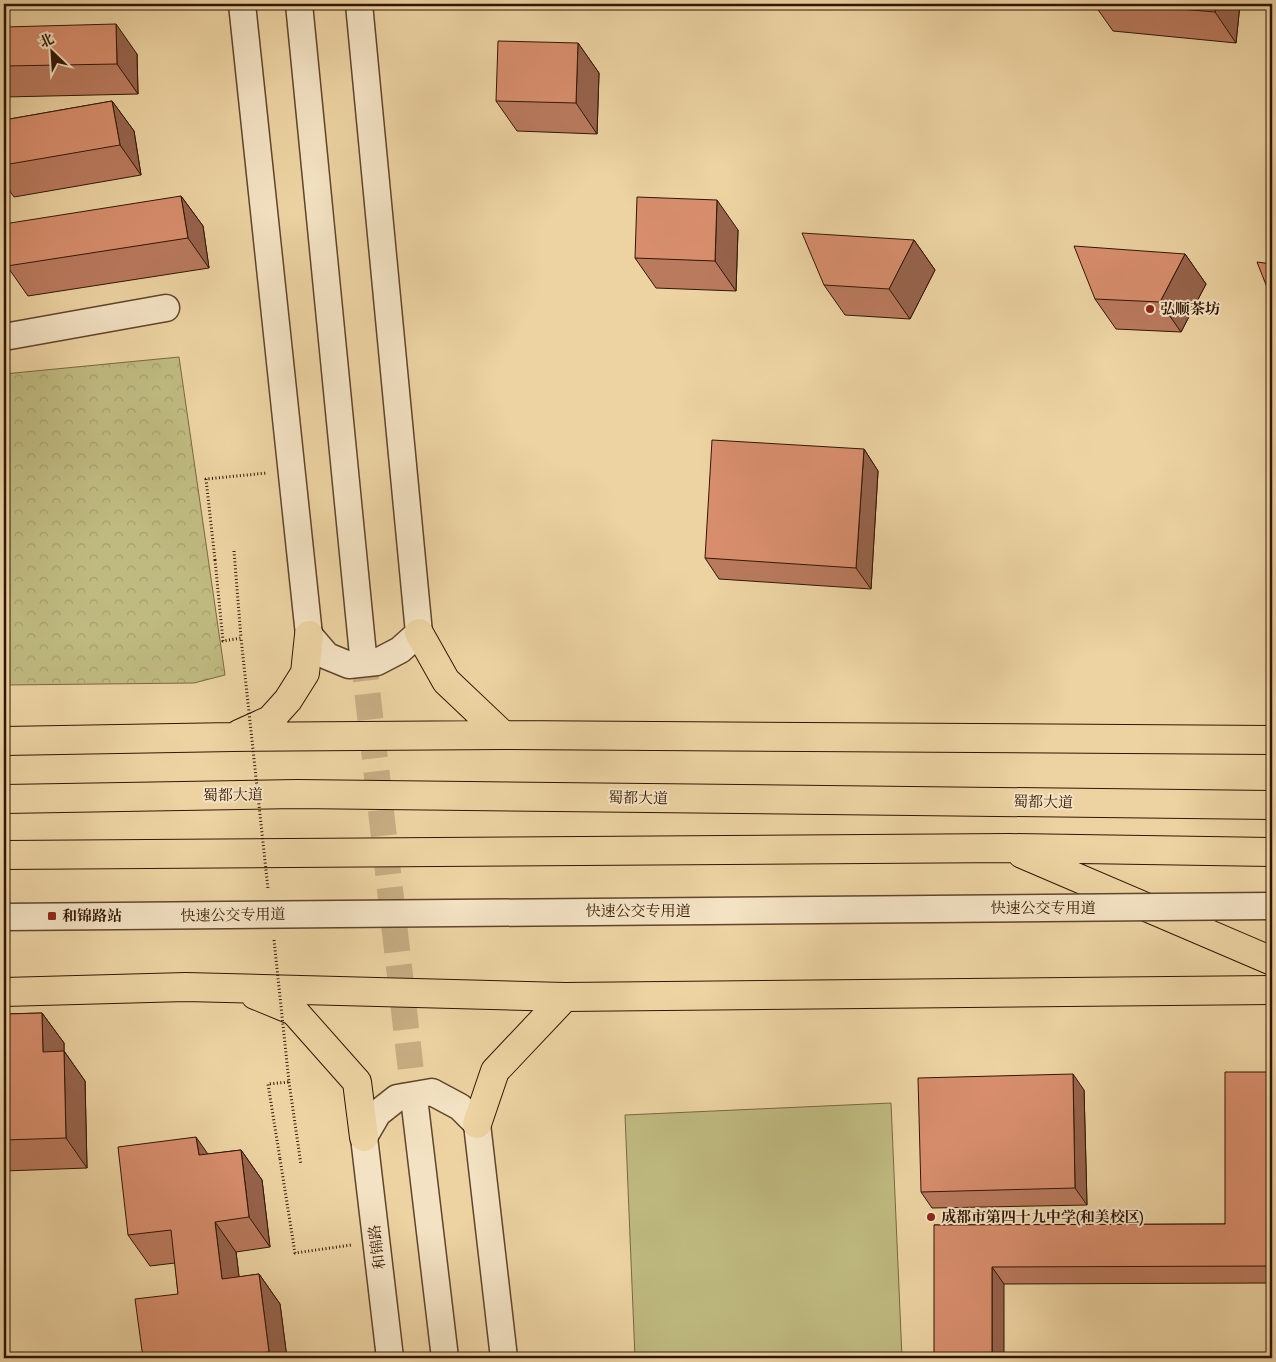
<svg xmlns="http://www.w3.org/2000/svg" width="1276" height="1362" font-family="'IM FELL English','Noto Serif SC',serif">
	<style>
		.grass { fill: #bfba80; stroke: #786842 }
		.park { fill: url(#park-crowns); stroke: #786842 }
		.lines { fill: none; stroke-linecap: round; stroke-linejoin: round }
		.minor-tunnel { stroke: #c7ad82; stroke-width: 26; stroke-dasharray: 26 13; stroke-linecap: butt }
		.minor-casing { stroke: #60452c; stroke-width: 29 }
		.major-casing { stroke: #311604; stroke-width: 30 }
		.highway-casing { stroke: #311604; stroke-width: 30 }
		.path { stroke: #311604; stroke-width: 3; stroke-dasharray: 1 2.5; stroke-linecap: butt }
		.minor { stroke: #f3e2c3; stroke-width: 26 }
		.major { stroke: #edd3a2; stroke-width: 28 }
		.highway { stroke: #edd3a2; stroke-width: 28 }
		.minor-bridge-casing { stroke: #60452c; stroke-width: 29; stroke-linecap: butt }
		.path-bridge { stroke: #311604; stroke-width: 3; stroke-dasharray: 1 2.5; stroke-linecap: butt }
		.minor-bridge { stroke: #f3e2c3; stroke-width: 26 }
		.wall { fill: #ba7a5e; stroke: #311604 }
		.shaded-wall { fill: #97634c; stroke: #311604 }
		.building { fill: #d88e6d; stroke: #311604 }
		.poi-dot { fill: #8f2418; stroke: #f3e2c3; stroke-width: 2 }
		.labels { text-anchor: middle; stroke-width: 4; stroke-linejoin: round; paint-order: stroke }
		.poi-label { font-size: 15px; font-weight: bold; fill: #311604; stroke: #f3e2c3; text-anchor: start }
		.street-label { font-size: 15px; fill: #311604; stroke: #f3e2c3 }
	</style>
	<defs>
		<pattern id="park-crowns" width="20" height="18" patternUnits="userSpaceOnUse" patternTransform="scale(1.25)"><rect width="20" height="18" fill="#bfba80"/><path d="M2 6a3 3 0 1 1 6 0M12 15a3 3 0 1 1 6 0" fill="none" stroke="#a59f6d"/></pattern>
	</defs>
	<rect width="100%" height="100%" fill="#edd3a2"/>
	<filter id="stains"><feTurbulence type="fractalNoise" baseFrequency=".004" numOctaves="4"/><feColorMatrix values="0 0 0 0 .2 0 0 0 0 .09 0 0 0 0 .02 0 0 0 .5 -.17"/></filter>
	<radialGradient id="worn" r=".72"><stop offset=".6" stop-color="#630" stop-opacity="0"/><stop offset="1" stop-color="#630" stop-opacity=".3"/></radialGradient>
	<path class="grass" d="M 891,1103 L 902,1358 L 635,1358 L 625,1115 Z"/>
	<path class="park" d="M 179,357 L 225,675 L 194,683 L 4,685 L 4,374 Z"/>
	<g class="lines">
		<path class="minor-tunnel" d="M 363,655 L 415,1106"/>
		<defs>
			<path id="minor" d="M 242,4 L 309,635 L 327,656 L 349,665 L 377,662 L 400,650 L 419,633 L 359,4
				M 299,4 L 363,655
				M 4,337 L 166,308
				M 415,1106 L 445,1358
				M 390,1358 L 364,1137 L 378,1113 L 397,1098 L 432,1092 L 460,1107 L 477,1124 L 504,1358"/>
			<path id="major" d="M 419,633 L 446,681 L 503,735
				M 239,734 L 270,720 L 288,700 L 305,673 L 309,635
				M 4,741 L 233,737 L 503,735 L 1272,740
				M 4,992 L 186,987 L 565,997 L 1272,990
				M 255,995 L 294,1011 L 357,1082 L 364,1137
				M 477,1124 L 495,1071 L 565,997"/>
			<path id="highway" d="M 4,799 L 297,794 L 1272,805
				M 1022,854 L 1272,961
				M 4,855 L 1009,848 L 1272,852"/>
		</defs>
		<use href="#minor" class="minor-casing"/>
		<use href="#major" class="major-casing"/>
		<use href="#highway" class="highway-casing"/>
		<path class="path" d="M 234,551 L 241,638
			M 215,560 L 206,479 L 267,473
			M 289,1082 L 301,1165
			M 280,1159 L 295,1253 L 351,1245"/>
		<use href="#minor" class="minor"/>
		<use href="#major" class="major"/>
		<use href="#highway" class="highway"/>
		<defs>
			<path id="minor-bridge" d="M 4,917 L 1272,906"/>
		</defs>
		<use href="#minor-bridge" class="minor-bridge-casing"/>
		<path class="path-bridge" d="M 215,560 L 223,641 L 241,638 L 268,889
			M 274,940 L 289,1082 L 268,1084 L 280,1159"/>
		<use href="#minor-bridge" class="minor-bridge"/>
	</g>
	<path class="wall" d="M 1094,4 L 1240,4 L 1236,43 L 1113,31 Z
		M 4,27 L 137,54 L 138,94 L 5,97 L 4,95 Z
		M 578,43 L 599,73 L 597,134 L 517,131 L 496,101 Z
		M 112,101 L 134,131 L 141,175 L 14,197 L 4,183 L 4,120 Z
		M 181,196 L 203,226 L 209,268 L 28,296 L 7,266 Z
		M 738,230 L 736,291 L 656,288 L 635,258 Z
		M 914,240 L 935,270 L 910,319 L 845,315 L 824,285 Z
		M 1185,254 L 1206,284 L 1181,332 L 1116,329 L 1095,299 Z
		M 864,449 L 878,471 L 871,589 L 719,579 L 705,558 Z
		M 42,1013 L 64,1043 L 64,1051 L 85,1081 L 87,1168 L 4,1171 L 4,1014 Z
		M 1272,1072 L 1272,1283 L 1004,1284 L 934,1225 L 1225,1224 Z
		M 1084,1090 L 1087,1205 L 932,1208 L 921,1192 Z
		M 241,1150 L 262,1180 L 270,1247 L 236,1252 L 239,1277 L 259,1274 L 280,1304 L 287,1358 L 143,1358 L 178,1294 L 175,1263 L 150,1266 L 128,1235 L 208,1154 Z"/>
	<path class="shaded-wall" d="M 1216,4 L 1240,4 L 1236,43 L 1215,12 Z
		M 116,24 L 137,54 L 138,94 L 117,64 Z
		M 578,43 L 599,73 L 597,134 L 576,103 Z
		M 112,101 L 134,131 L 141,175 L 120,145 Z
		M 181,196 L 203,226 L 209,268 L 188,238 Z
		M 717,200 L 738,230 L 736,291 L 715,261 Z
		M 914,240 L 935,270 L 910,319 L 889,289 Z
		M 1185,254 L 1206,284 L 1181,332 L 1160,302 Z
		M 864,449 L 878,471 L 871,589 L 856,568 Z
		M 42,1013 L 64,1043 L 64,1082 L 43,1052 Z
		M 64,1051 L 85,1081 L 87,1168 L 66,1138 Z
		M 1073,1074 L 1084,1090 L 1087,1205 L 1075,1188 Z
		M 196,1137 L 217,1167 L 199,1155 Z
		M 241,1150 L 262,1180 L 270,1247 L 249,1217 Z
		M 215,1222 L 236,1252 L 243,1309 L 222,1279 Z
		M 992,1267 L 1004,1284 L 1004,1358 L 992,1358 Z
		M 259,1274 L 280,1304 L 287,1358 L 273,1358 L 269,1352 Z"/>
	<path class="building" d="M 1123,4 L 1216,4 L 1215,12 Z
		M 116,24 L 117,64 L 4,66 L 4,27 Z
		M 498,41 L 578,43 L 576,103 L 496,101 Z
		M 112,101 L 120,145 L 4,165 L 4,120 Z
		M 181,196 L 188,238 L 7,266 L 4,242 L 4,224 Z
		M 637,197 L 717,200 L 715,261 L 635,258 Z
		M 802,233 L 914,240 L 889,289 L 824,285 Z
		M 1074,246 L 1185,254 L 1160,302 L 1095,299 Z
		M 1257,262 L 1272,264 L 1272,300 Z
		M 712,440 L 864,449 L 856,568 L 705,558 Z
		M 42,1013 L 43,1052 L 64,1051 L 66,1138 L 4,1140 L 4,1014 Z
		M 1225,1072 L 1272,1072 L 1272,1266 L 992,1267 L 992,1358 L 934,1358 L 934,1225 L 1225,1224 Z
		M 1073,1074 L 1075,1188 L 921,1192 L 918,1078 Z
		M 196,1137 L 199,1155 L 241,1150 L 249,1217 L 215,1222 L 222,1279 L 259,1274 L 269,1352 L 231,1356 L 231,1358 L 143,1358 L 135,1299 L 178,1294 L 171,1230 L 128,1235 L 118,1147 Z"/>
	<g class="poi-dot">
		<circle cx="1150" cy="309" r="5"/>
		<rect x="47" y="911" width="10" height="10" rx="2.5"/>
		<circle cx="931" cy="1217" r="5"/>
	</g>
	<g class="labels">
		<g class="poi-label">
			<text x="1160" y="314">弘顺茶坊</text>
			<text x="62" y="921">和锦路站</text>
			<text x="941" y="1222">成都市第四十九中学(和美校区)</text>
		</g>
		<g class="street-label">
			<text transform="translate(233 795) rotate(-1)" y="5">蜀都大道</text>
			<text transform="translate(638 798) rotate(1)" y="5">蜀都大道</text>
			<text transform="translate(1043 802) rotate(1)" y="5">蜀都大道</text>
			<text x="1043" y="913">快速公交专用道</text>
			<text x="638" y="916">快速公交专用道</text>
			<text transform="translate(233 915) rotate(-1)" y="5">快速公交专用道</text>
			<text transform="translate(377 1247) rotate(-97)" y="5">和锦路</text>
		</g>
	</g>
	<rect width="1276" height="1362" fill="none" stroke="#edd3a2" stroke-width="20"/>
	<rect x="5" y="5" width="1266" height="1352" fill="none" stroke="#311604" stroke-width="2.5"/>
	<rect x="10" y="10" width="1256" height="1342" fill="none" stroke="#311604"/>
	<g transform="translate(52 52) rotate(335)" stroke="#f3e2c3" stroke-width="4" paint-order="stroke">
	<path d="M0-4L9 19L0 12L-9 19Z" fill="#311604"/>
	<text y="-8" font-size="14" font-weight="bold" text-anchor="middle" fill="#311604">北</text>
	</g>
	<rect width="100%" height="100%" filter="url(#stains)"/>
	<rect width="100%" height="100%" fill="url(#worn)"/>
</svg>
